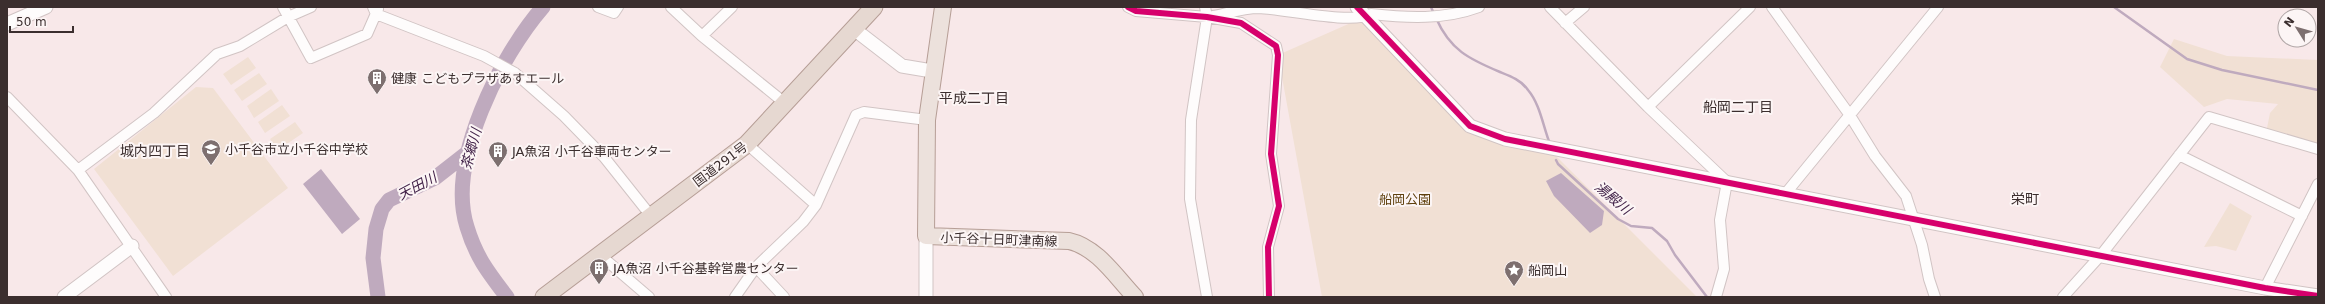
<svg xmlns="http://www.w3.org/2000/svg" width="2325" height="304" font-family="'DejaVu Sans','Noto Sans JP',sans-serif">
	<style>
		.green { fill: #f1e0d4 }
		.water { fill: #bfaabe }
		.lines { fill: none; stroke-linecap: round; stroke-linejoin: round }
		.stream { stroke: #bfaabe; stroke-width: 2.5 }
		.river { stroke: #bfaabe; stroke-width: 15 }
		.minor-casing { stroke: #d1c4c4; stroke-width: 12 }
		.tertiary-casing { stroke: #d1c4c4; stroke-width: 15 }
		.primary-casing { stroke: #b69e96; stroke-width: 18 }
		.trunk-casing { stroke: #b69e96; stroke-width: 19 }
		.minor { stroke: #fefcfc; stroke-width: 10 }
		.tertiary { stroke: #fefcfc; stroke-width: 13 }
		.primary { stroke: #ece1dc; stroke-width: 16 }
		.trunk { stroke: #e6d8d1; stroke-width: 17 }
		.cycleway-casing { stroke: #fcf5f5; stroke-width: 8 }
		.cycleway { stroke: #d6006c; stroke-width: 6 }
		.labels { text-anchor: middle; stroke-width: 4; stroke-linejoin: round; paint-order: stroke }
		.poi-label { font-size: 13px; fill: #3b2e2e; stroke: #fcf5f5; text-anchor: start }
		.street-label { font-size: 13px; fill: #3b2e2e; stroke: #fcf5f5 }
		.park-label { font-size: 13px; fill: #5e3f0c; stroke: #fcf5f5 }
		.neighbourhood-label { font-size: 14px; fill: #3b2e2e; stroke: #fcf5f5 }
		.water-label { font-size: 14px; font-style: italic; fill: #422349; stroke: #fcf5f5 }
	</style>
	<rect width="100%" height="100%" fill="#f8e8e9"/>
	<path class="green" d="M 1371,14 L 1470,126 L 1547,147 L 1697,297 L 1322,297 L 1278,55 Z
		M 2174,39 L 2227,56 L 2318,60 L 2318,149 L 2266,133 L 2270,113 L 2278,104 L 2227,99 L 2204,107 L 2160,67 Z
		M 248,57 L 256,68 L 231,85 L 223,74 Z
		M 259,73 L 267,84 L 242,101 L 234,90 Z
		M 196,87 L 213,88 L 288,188 L 173,276 L 94,169 Z
		M 271,89 L 279,101 L 254,118 L 247,106 Z
		M 282,105 L 290,116 L 265,133 L 258,122 Z
		M 295,122 L 303,133 L 278,150 L 270,139 Z
		M 2230,203 L 2252,216 L 2236,251 L 2216,246 L 2204,247 Z"/>
	<path class="water" d="M 321,169 L 360,219 L 342,234 L 303,184 Z
		M 1561,173 L 1604,211 L 1602,225 L 1590,233 L 1554,196 L 1546,181 Z"/>
	<g class="lines">
		<path class="stream" d="M 1431,7 L 1434,14
			M 2114,7 L 2187,59 L 2222,70 L 2318,90
			M 1436,18 C 1450,50 1469,59 1500,72 C 1510,76 1521,80 1528,90 C 1540,104 1543,126 1550,144
			M 1556,160 L 1558,164 L 1618,219 L 1631,226 L 1652,228 L 1667,241 L 1675,255 L 1707,297"/>
		<path class="river" d="M 378,297 L 373,258 L 376,229 L 382,209 L 389,200 L 435,178 L 467,153
			M 507,297 C 488,272 476,257 467,227 C 446,162 501,55 543,7"/>
		<defs>
			<path id="minor" d="M 283,7 L 311,58 L 367,34 L 378,9
				M 373,7 L 376,14 L 484,56 L 515,73 L 564,116 L 604,157 L 651,216
				M 598,7 L 614,13 L 618,7
				M 671,7 L 702,36 L 786,104
				M 1128,7 L 1136,11 L 1207,17 L 1241,23 L 1276,46 L 1278,55 L 1271,154 L 1279,206 L 1268,247 L 1269,297
				M 1205,7 L 1207,17 L 1191,120 L 1190,199 L 1207,297
				M 1550,7 L 1648,107 L 1727,182 L 1720,220 L 1724,269 L 1716,297
				M 1772,7 L 1849,114 L 1875,156 L 1906,196 L 1922,245 L 1929,279 L 1935,297
				M 1213,16 C 1228,13 1244,8 1259,8 C 1284,9 1353,25 1371,14 C 1407,18 1444,20 1479,7
				M 1565,23 L 1584,7
				M 702,36 L 732,7
				M 7,97 L 78,170 L 166,297
				M 1648,107 L 1750,7
				M 747,144 L 816,205
				M 2179,155 L 2302,216
				M 78,170 L 154,113 L 217,54 L 240,46 L 288,17 L 311,7
				M 1786,193 L 1938,7
				M 600,255 L 649,297
				M 756,267 L 784,297
				M 2265,288 L 2318,184
				M 735,297 L 756,267 L 803,222 L 816,205 L 856,115 L 864,112 L 927,120
				M 2063,297 L 2101,255 L 2209,117 L 2318,149"/>
			<path id="tertiary" d="M 1357,7 L 1470,126 L 1505,139 L 2265,288 L 2318,296
				M 7,24 L 46,7
				M 854,29 L 902,66 L 932,71
				M 64,297 L 132,246
				M 926,297 L 926,236"/>
			<path id="primary" d="M 943,7 L 927,120 L 926,236 L 1069,241 C 1097,247 1116,277 1135,297"/>
			<path id="trunk" d="M 544,297 L 747,144 L 874,7"/>
		</defs>
		<use href="#minor" class="minor-casing"/>
		<use href="#tertiary" class="tertiary-casing"/>
		<use href="#primary" class="primary-casing"/>
		<use href="#trunk" class="trunk-casing"/>
		<use href="#minor" class="minor"/>
		<use href="#tertiary" class="tertiary"/>
		<use href="#primary" class="primary"/>
		<use href="#trunk" class="trunk"/>
		<defs>
			<path id="cycleway" d="M 1128,7 L 1136,11 L 1207,17 L 1241,23 L 1276,46 L 1278,55 L 1271,154 L 1279,206 L 1268,247 L 1269,297
				M 1357,7 L 1470,126 L 1505,139 L 2265,288 L 2318,296"/>
		</defs>
		<use href="#cycleway" class="cycleway-casing"/>
		<use href="#cycleway" class="cycleway"/>
	</g>
	<defs>
		<symbol id="building-pin" viewBox="-11 -11 22 30"><path d="M0 17L-7.5 6A9.5 9.5 0 1 1 7.5 6Z" fill="#7d6f6f" stroke="#fcf5f5"/><path d="M-4-6H4V6H1V3H-1V6H-4ZM-2.5-4.3h1.7v1.8h-1.7ZM.8-4.3h1.7v1.8H.8ZM-2.5-1h1.7V.8h-1.7ZM.8-1h1.7V.8H.8Z" fill="#fff"/></symbol>
		<symbol id="school-pin" viewBox="-11 -11 22 30"><path d="M0 17L-7.5 6A9.5 9.5 0 1 1 7.5 6Z" fill="#7d6f6f" stroke="#fcf5f5"/><path d="M0-5L7-2L0 1L-7-2ZM-4 1L0 2.5L4 1V4Q0 6-4 4Z" fill="#fff"/></symbol>
		<symbol id="sight-pin" viewBox="-11 -11 22 30"><path d="M0 17L-7.5 6A9.5 9.5 0 1 1 7.5 6Z" fill="#7d6f6f" stroke="#fcf5f5"/><path d="M0-6L1.8-2.2L6-1.7L2.9 1.2L3.7 5.4L0 3.3L-3.7 5.4L-2.9 1.2L-6-1.7L-1.8-2.2Z" fill="#fff"/></symbol>
	</defs>
	<g fill-rule="evenodd">
		<use href="#building-pin" x="366" y="67" width="22" height="30"/>
		<use href="#school-pin" x="200" y="138" width="22" height="30"/>
		<use href="#building-pin" x="487" y="140" width="22" height="30"/>
		<use href="#building-pin" x="588" y="257" width="22" height="30"/>
		<use href="#sight-pin" x="1503" y="259" width="22" height="30"/>
	</g>
	<g class="labels">
		<g class="poi-label">
			<text x="391" y="83">健康 こどもプラザあすエール</text>
			<text x="225" y="154">小千谷市立小千谷中学校</text>
			<text x="512" y="156">JA魚沼 小千谷車両センター</text>
			<text x="613" y="273">JA魚沼 小千谷基幹営農センター</text>
			<text x="1528" y="275">船岡山</text>
		</g>
		<g class="street-label">
			<text transform="translate(720 164) rotate(-37)" y="5">国道291号</text>
			<text transform="translate(999 239) rotate(2)" y="5">小千谷十日町津南線</text>
		</g>
		<g class="park-label">
			<text x="1405" y="204">船岡公園</text>
		</g>
		<g class="neighbourhood-label">
			<text x="974" y="103">平成二丁目</text>
			<text x="1738" y="112">船岡二丁目</text>
			<text x="155" y="156">城内四丁目</text>
			<text x="2025" y="204">栄町</text>
		</g>
		<g class="water-label">
			<text transform="translate(471 149) rotate(-75)" y="5">茶郷川</text>
			<text transform="translate(417 186) rotate(-28)" y="5">天田川</text>
			<text transform="translate(1613 198) rotate(40)" y="5">湯殿川</text>
		</g>
	</g>
	<rect width="2325" height="304" fill="none" stroke="#3b2e2e" stroke-width="16"/>
	<g transform="translate(2297 28) rotate(307)"><circle r="19" fill="#fcf5f5" stroke="#afa5a5"/>
	<path d="M0-3L7 15L0 10L-7 15Z" fill="#7d6f6f"/>
	<text y="-6" font-size="11" font-weight="bold" text-anchor="middle" fill="#3b2e2e">N</text>
	</g>
	<path d="M10 26v6h63v-6" fill="none" stroke="#3b2e2e" stroke-width="2"/>
	<text x="16" y="26" font-size="12" fill="#3b2e2e" stroke="#fcf5f5" stroke-width="3" paint-order="stroke">50 m</text>
</svg>
